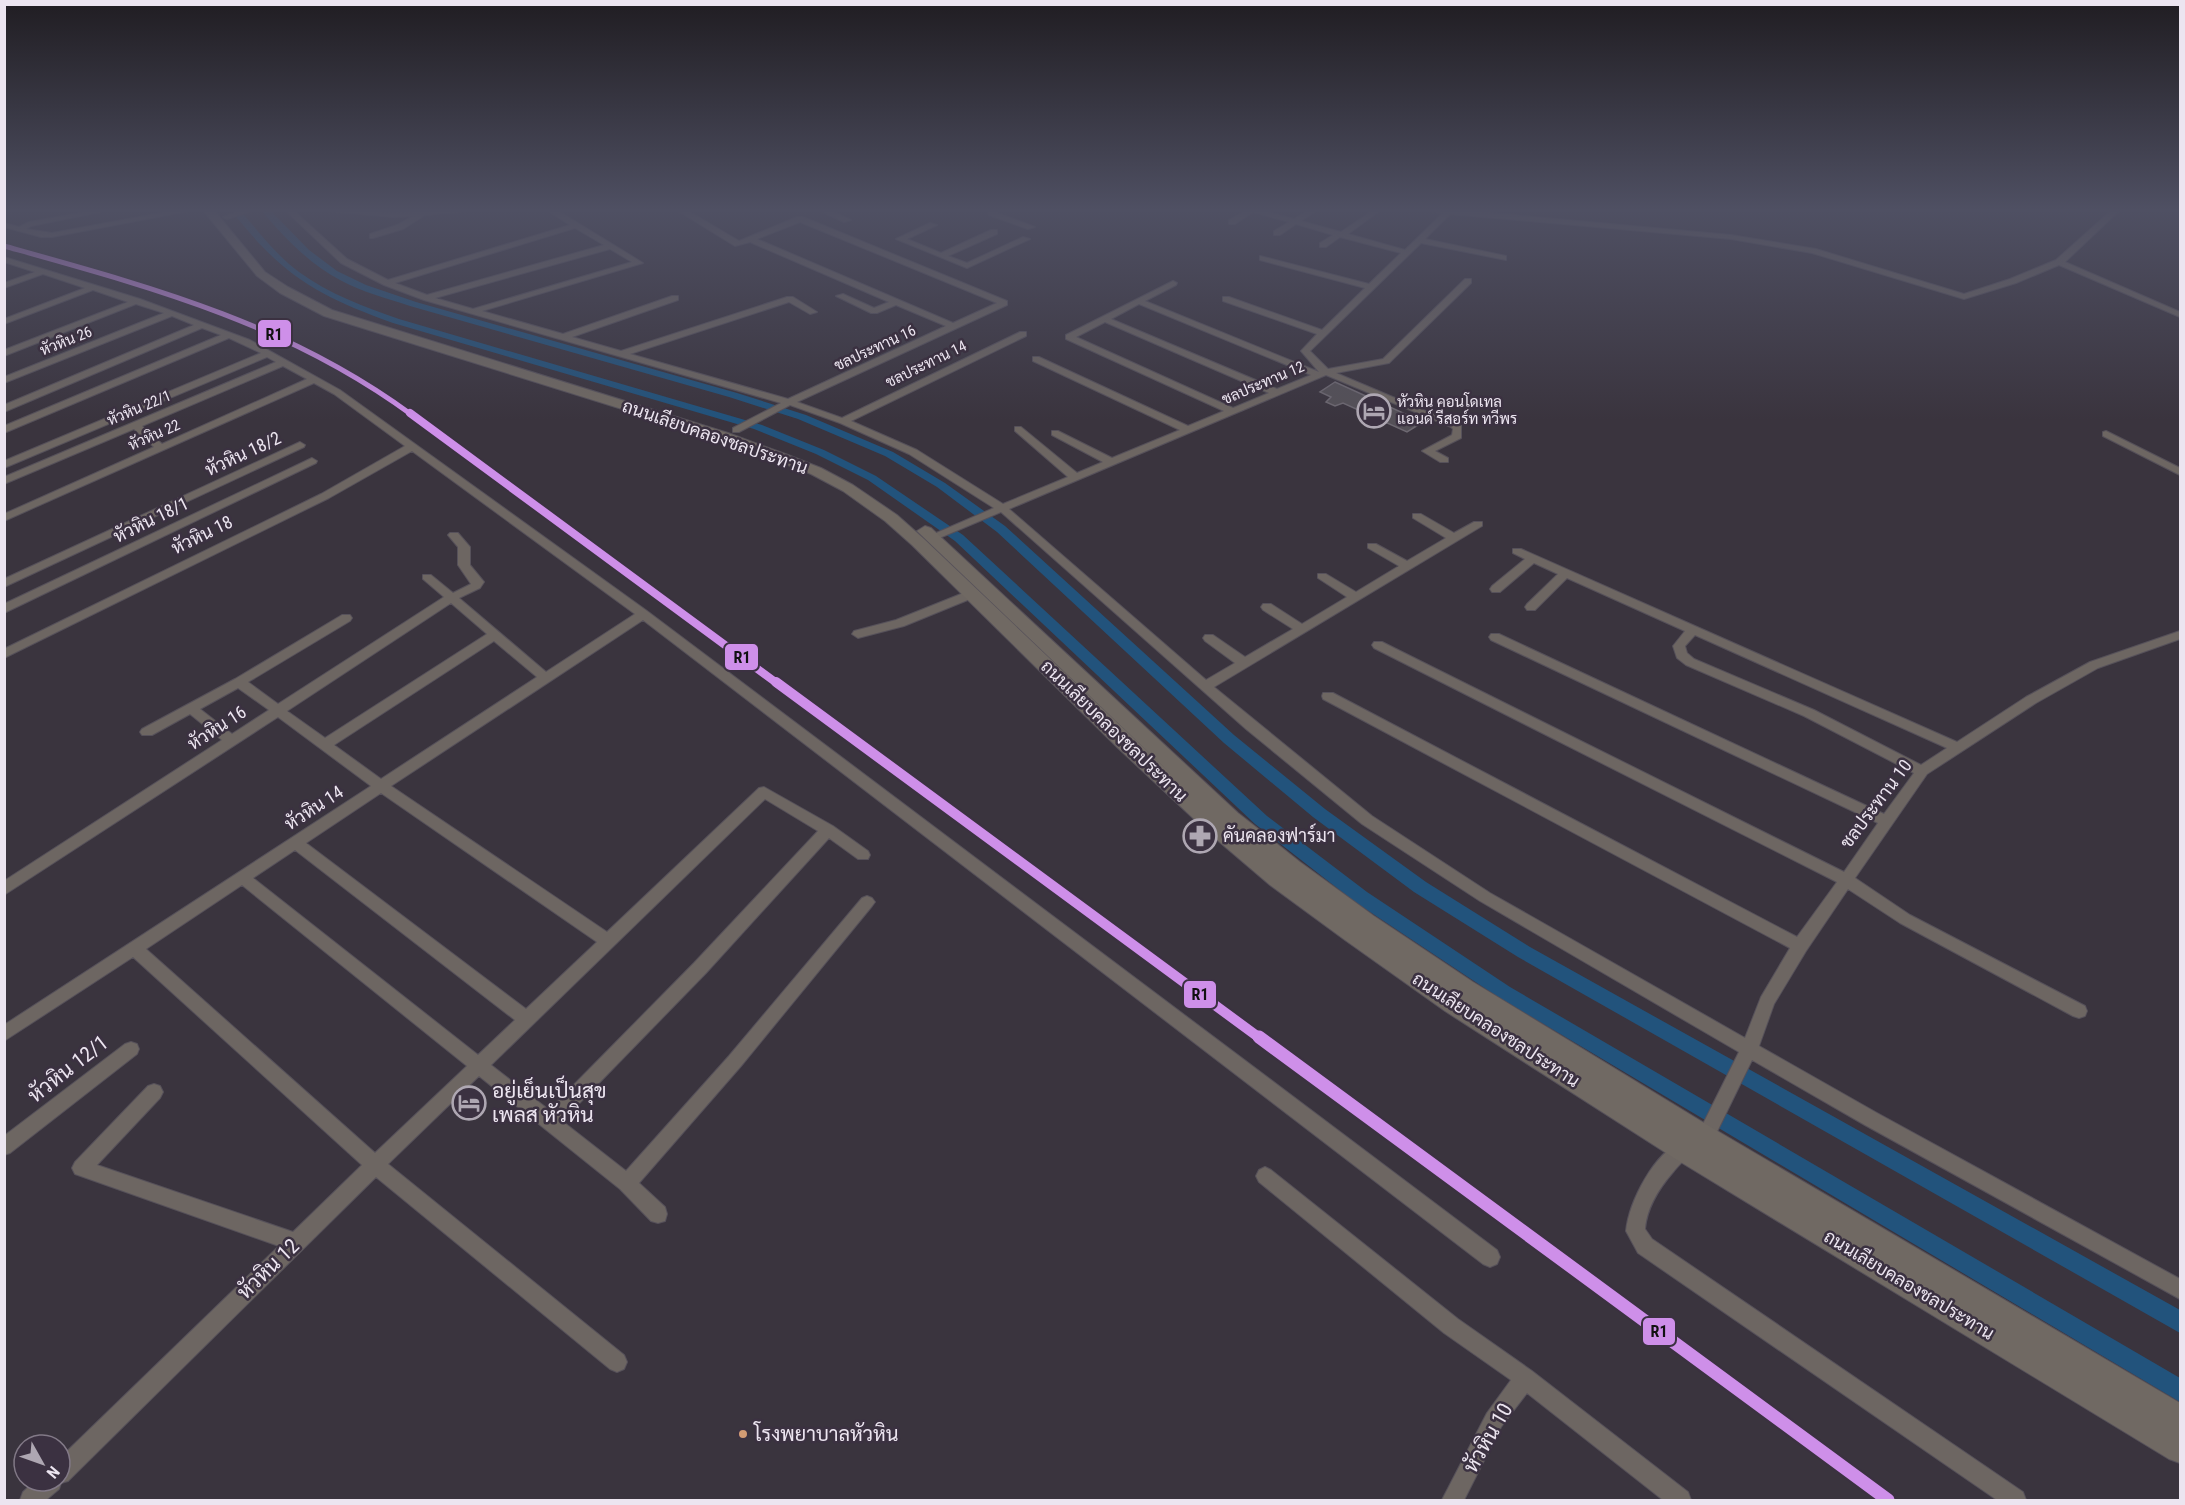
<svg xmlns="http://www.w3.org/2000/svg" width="2185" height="1505" font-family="'Roboto Condensed',Sarabun,sans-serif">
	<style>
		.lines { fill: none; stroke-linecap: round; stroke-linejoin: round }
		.canal { fill: #22537c; fill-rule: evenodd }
		.building { fill: #545057; stroke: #6d6871; stroke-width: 1.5 }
		.street-casing { stroke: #56515a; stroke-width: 2 }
		.secondary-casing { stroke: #56515a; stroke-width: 2 }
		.street { fill: #6d6662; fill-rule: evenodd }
		.secondary { fill: #706963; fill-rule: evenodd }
		.rail-1-far3-casing { stroke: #3b3141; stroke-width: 8 }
		.rail-1-far2-casing { stroke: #3b3141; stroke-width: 11 }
		.rail-1-far1-casing { stroke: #3b3141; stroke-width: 14 }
		.rail-1-casing { stroke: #3b3141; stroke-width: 17 }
		.rail-1-far3 { stroke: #ce8fe9; stroke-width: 5 }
		.rail-1-far2 { stroke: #ce8fe9; stroke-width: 8 }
		.rail-1-far1 { stroke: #ce8fe9; stroke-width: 10 }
		.rail-1 { stroke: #ce8fe9; stroke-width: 13 }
		.bus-dot { fill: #d39c74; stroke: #3b3141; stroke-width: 2 }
		.labels { text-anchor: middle; stroke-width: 5; stroke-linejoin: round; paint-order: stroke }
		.far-street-label { font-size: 15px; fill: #ece5f0; stroke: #3b3141 }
		.far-poi-label { font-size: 15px; fill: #ece5f0; stroke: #3b3141; text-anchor: start }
		.street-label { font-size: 18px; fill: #ece5f0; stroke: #3b3141 }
		.poi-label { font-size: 18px; fill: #ece5f0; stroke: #3b3141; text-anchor: start }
		.near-bus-label { font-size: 20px; fill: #ece5f0; stroke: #3b3141; text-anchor: start }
		.near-street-label { font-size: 21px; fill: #ece5f0; stroke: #3b3141 }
		.near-poi-label { font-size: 21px; fill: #ece5f0; stroke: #3b3141; text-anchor: start }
		.line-badge { stroke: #3b3141; stroke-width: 2 }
		.pale-badge-label { font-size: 16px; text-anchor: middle; font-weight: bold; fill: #111 }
	</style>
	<rect width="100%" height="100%" fill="#3a343e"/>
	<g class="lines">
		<path class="canal" d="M 230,209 L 239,209 C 258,231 276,255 299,272 C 329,294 365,307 399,319 L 762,425 L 824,450 L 876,476 L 963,535 L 1267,816 L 1367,892 L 1510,987 L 2180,1378 L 2180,1402 L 1498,997 L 1355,902 L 1255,824 L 955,541 L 868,480 L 816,454 L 754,429 L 393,323 C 315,295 282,275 230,209 Z
			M 260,209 L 269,209 L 309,250 L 337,271 L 366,285 L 416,302 L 737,393 L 806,415 L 893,452 L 945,483 L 1005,526 L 1234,735 L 1325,809 L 1426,882 L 1530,947 L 2180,1310 L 2180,1333 L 1518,957 L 1414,892 L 1313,817 L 1224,743 L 997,532 L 937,487 L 885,456 L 798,419 L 729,397 L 410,306 C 386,298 362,292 340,280 C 309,264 282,235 260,209 Z"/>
	</g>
	<path class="building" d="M 1335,382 L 1423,422 L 1407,432 L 1343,403 L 1335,406 L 1326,402 L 1331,397 L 1320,392 Z"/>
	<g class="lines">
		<defs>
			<path id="street" d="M 182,209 L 199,209 L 52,237 L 41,237 L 4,227 L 4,223 L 19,227 L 29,222 L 96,210 L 100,212 L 31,226 L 26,229 L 52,233 Z
				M 245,209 L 257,209 L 227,219 L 223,217 Z
				M 284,209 L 292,209 L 347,259 L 388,280 L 570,225 L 545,209 L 555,209 L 643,263 L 482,311 L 563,334 L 672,296 L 678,296 L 678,300 L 572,337 L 621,351 L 787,297 L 793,297 L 817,312 L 810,314 L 789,302 L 630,354 L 788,399 L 946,326 L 896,305 L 877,313 L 871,313 L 836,296 L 843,294 L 874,308 L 889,302 L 750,242 L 735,246 L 675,209 L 685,209 L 739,241 L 797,217 L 803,217 L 1007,301 L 1007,305 L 797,402 L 842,418 L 1020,332 L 1026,332 L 1026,336 L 851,421 L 917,450 L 1003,504 L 1068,477 L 1015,431 L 1015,427 L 1021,427 L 1077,473 L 1103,462 L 1052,435 L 1052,431 L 1058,431 L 1112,458 L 1180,430 L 1033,361 L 1033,357 L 1039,357 L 1188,426 L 1224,411 L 1066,339 L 1066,335 L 1173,281 L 1177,283 L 1176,285 L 1145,301 L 1319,372 L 1301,351 L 1317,334 L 1223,301 L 1223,297 L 1229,297 L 1322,330 L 1365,288 L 1260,260 L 1260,256 L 1369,284 L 1401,253 L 1340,237 L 1326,247 L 1320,247 L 1320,243 L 1333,235 L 1296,224 L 1280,235 L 1274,235 L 1274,231 L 1289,222 L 1253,212 L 1235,224 L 1229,224 L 1229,220 L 1248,209 L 1257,209 L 1294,219 L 1310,209 L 1319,209 L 1301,221 L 1341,232 L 1375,209 L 1382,209 L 1348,234 L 1405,250 L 1443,213 L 1418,209 L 1449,209 L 1731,235 L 1816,249 L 1964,294 L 2010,279 L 2056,260 L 2113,209 L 2121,209 L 2065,262 L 2180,312 L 2180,317 L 2059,265 L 2016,283 L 1964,299 L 1812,253 L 1731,239 L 1450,214 L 1425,239 L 1506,256 L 1506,260 L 1421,243 L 1310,351 L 1328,369 L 1383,359 L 1465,279 L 1471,279 L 1471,283 L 1389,363 L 1336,373 L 1461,426 L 1461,438 L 1435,451 L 1448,458 L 1448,462 L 1440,462 L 1422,451 L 1452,435 L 1453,429 L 1451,427 L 1326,375 L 1009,509 L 1206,680 L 1235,663 L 1205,641 L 1203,638 L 1205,635 L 1213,635 L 1245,657 L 1293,629 L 1263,610 L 1261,607 L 1263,604 L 1271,604 L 1302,624 L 1347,597 L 1318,578 L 1318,574 L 1326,574 L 1356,592 L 1399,566 L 1368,548 L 1368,544 L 1376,544 L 1407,561 L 1446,538 L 1413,518 L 1413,514 L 1421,514 L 1454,533 L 1474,522 L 1482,522 L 1482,526 L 1214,687 L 1372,816 L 1490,893 L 1745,1038 L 1761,997 L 1790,948 L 1323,699 L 1322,696 L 1323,693 L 1333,693 L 1797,937 L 1837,882 L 1374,648 L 1372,645 L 1374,642 L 1382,642 L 1844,872 L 1878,823 L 1491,640 L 1489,637 L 1491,634 L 1499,634 L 1884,814 L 1914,773 L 1804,716 L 1686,665 L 1677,658 L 1673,646 L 1685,631 L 1567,578 L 1535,610 L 1527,610 L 1525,607 L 1527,604 L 1558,574 L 1534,563 L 1500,592 L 1492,592 L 1490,589 L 1492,586 L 1525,559 L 1513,553 L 1513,549 L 1521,549 L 1957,742 L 2026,697 L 2090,662 L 2180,631 L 2180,639 L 2098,668 L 2036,703 L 1927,774 L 1855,878 L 1910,915 L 2085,1006 L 2087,1011 L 2085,1016 L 2079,1018 L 2073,1016 L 1900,923 L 1848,889 L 1806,951 L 1774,1004 L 1759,1046 L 1877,1113 L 2180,1279 L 2180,1299 L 1865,1125 L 1752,1060 L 1711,1144 L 1705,1146 L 1699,1144 L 1696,1138 L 1739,1052 L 1480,901 L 1362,824 L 1246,729 L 1001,512 L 937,539 L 933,540 L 927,537 L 994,508 L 909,454 L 840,423 L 790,405 L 739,432 L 733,432 L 733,428 L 781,403 L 424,300 L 384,285 L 341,263 ZM 800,222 L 997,303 L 953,323 L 757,239 ZM 575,228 L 604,245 L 427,295 L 395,283 ZM 610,249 L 632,262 L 473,309 L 435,298 ZM 1139,304 L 1311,375 L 1277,389 L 1111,319 ZM 1105,322 L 1269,393 L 1233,408 L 1076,337 ZM 1695,635 L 1947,748 L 1921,765 L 1814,710 L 1694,659 L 1687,653 L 1685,646 Z
				M 305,209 L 394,213 L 489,209 L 425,215 L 403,229 L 373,238 L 370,238 L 370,234 L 397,225 L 413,216 L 394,217 Z
				M 816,209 L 827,209 L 851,220 L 844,222 Z
				M 987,209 L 995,209 L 995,212 L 1035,227 L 1028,229 L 989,215 Z
				M 930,223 L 937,225 L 907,239 L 941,253 L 991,230 L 997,230 L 997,234 L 948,256 L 967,263 L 1023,237 L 1030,239 L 967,268 L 896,239 Z
				M 4,257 L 140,299 L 250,340 L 340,390 L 647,611 L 1497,1250 L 1500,1257 L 1497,1264 L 1490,1267 L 1483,1264 L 643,620 L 391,786 L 607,932 L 759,788 L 764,787 L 833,826 L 868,851 L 870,855 L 868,859 L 858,859 L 829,838 L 706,973 L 562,1121 L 626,1171 L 729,1056 L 862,898 L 867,896 L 872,898 L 875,902 L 872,906 L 741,1066 L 639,1183 L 665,1207 L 667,1214 L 665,1221 L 658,1223 L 651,1221 L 620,1189 L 479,1076 L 388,1164 L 624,1355 L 627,1362 L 624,1369 L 617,1372 L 610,1369 L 376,1177 L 68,1481 L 61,1483 L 59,1489 L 46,1500 L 20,1500 L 23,1492 L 35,1481 L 60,1481 L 60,1458 L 279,1246 L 75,1174 L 72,1168 L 75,1162 L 148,1086 L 154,1084 L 160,1086 L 163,1092 L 160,1098 L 97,1165 L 293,1232 L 362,1165 L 133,957 L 4,1041 L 4,1025 L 371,786 L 278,717 L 4,895 L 4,881 L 222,740 L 190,714 L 152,735 L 142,735 L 140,732 L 142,729 L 235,679 L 342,615 L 350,615 L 352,618 L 350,621 L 248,682 L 278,704 L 444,597 L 423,579 L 423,575 L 431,575 L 453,593 L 471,584 L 458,565 L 458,547 L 448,535 L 450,533 L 458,533 L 470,547 L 470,565 L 484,582 L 480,588 L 459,598 L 546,672 L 635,614 L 412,451 L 329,498 L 4,658 L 4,649 L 321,494 L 405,446 L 334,394 L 314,383 L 4,521 L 4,514 L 154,447 L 134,429 L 4,484 L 4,477 L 276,362 L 267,357 L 4,468 L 4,461 L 261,353 L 229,338 L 4,433 L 4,426 L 221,335 L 202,328 L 4,412 L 4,405 L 194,325 L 172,316 L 4,383 L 4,377 L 164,313 L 136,304 L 4,356 L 4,350 L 128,302 L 93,290 L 4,324 L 4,319 L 85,288 L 43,274 L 4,288 L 4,283 L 35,272 L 4,262 ZM 283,366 L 307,379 L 162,444 L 142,426 ZM 451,603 L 487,634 L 325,738 L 287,711 ZM 494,641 L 537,677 L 381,779 L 334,745 ZM 238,688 L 269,710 L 232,734 L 200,709 ZM 381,793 L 597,942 L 526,1009 L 306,843 ZM 765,799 L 818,831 L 694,963 L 549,1110 L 491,1065 ZM 295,850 L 515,1020 L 478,1055 L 253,878 ZM 242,885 L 467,1066 L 375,1153 L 146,949 Z
				M 2106,431 L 2180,468 L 2180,475 L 2103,436 L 2103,432 Z
				M 300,442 L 305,445 L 304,447 L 4,587 L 4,579 Z
				M 312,458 L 317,461 L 316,463 L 4,613 L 4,604 Z
				M 971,590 L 975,591 L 977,594 L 975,597 L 904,626 L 858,638 L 852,634 L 854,631 L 896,620 Z
				M 131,1042 L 137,1044 L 139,1049 L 137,1054 L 10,1153 L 4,1155 L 4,1136 L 125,1044 Z
				M 1683,1141 L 1689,1143 L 1692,1149 C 1688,1158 1680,1163 1674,1171 C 1660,1187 1647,1206 1645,1229 L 1652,1239 L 2023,1492 L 2026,1500 L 1997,1500 L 1638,1253 L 1626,1231 C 1629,1202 1654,1152 1683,1141 Z
				M 1265,1167 L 1271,1170 L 1458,1319 L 1532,1371 L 1688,1492 L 1691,1500 L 1663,1500 L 1527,1393 L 1501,1427 L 1464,1500 L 1442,1500 L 1487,1413 L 1511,1380 L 1444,1333 L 1259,1182 L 1256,1176 L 1259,1170 Z"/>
			<path id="secondary" d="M 202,209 L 213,209 L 265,272 L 288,287 L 332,310 L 728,433 L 788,455 L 821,468 L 853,485 L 897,515 L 924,539 L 1183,785 L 917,531 L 925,526 L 931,528 L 1238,813 L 1300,862 L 1374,916 L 1473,982 L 1714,1129 L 2180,1403 L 2180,1463 L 2169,1459 L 1674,1158 L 1445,1011 L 1345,940 L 1270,885 L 1209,833 L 1117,747 L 912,545 L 885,521 L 843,491 L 811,474 L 778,461 L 718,439 L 324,316 L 280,293 L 257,276 Z"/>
		</defs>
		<use href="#street" class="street-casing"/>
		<use href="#secondary" class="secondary-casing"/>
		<use href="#street" class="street"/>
		<use href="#secondary" class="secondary"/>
		<defs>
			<path id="rail-1-far3" d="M 4,246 C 151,287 287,323 412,415"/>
			<path id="rail-1-far2" d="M 410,413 L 778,684"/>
			<path id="rail-1-far1" d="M 776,682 L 1261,1039"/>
			<path id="rail-1" d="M 1259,1037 L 1888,1500"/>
		</defs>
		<use href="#rail-1-far3" class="rail-1-far3-casing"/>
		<use href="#rail-1-far2" class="rail-1-far2-casing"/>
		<use href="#rail-1-far1" class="rail-1-far1-casing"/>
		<use href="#rail-1" class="rail-1-casing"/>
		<use href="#rail-1-far3" class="rail-1-far3"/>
		<use href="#rail-1-far2" class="rail-1-far2"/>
		<use href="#rail-1-far1" class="rail-1-far1"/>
		<use href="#rail-1" class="rail-1"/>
	</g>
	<linearGradient id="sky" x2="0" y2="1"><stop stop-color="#201d22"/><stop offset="0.5" stop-color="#4f5063"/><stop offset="1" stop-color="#4f5063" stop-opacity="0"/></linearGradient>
	<rect width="2185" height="420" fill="url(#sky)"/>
	<defs>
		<symbol id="hotel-ring" viewBox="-11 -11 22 22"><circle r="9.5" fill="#3b3141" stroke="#aea7b2" stroke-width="1.5"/><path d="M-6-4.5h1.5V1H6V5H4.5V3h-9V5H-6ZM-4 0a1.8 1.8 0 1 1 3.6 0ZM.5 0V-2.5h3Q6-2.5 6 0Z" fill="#aea7b2"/></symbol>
		<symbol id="pharmacy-ring" viewBox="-11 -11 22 22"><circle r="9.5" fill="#3b3141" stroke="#aea7b2" stroke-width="1.5"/><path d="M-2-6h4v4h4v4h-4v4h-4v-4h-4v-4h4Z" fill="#aea7b2"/></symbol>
	</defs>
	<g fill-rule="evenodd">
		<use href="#hotel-ring" x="1355" y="392" width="38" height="38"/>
		<use href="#pharmacy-ring" x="1181" y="817" width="38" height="38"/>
		<use href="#hotel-ring" x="450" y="1084" width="38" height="38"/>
	</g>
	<circle class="bus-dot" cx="743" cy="1434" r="5"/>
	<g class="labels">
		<g class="far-street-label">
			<text transform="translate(66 341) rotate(-22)" y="5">หัวหิน 26</text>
			<text transform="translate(875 348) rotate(-25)" y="5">ชลประทาน 16</text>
			<text transform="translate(926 364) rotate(-26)" y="5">ชลประทาน 14</text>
			<text transform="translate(1263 383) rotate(-23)" y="5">ชลประทาน 12</text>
			<text transform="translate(139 408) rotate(-23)" y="5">หัวหิน 22/1</text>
			<text transform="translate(154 435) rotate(-24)" y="5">หัวหิน 22</text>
		</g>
		<g class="far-poi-label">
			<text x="1397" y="407">หัวหิน คอนโดเทล<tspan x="1397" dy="17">แอนด์ รีสอร์ท ทวีพร</tspan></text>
		</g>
		<g class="street-label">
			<text transform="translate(715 437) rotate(19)" y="6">ถนนเลียบคลองชลประทาน</text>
			<text transform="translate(243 454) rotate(-25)" y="6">หัวหิน 18/2</text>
			<text transform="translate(151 520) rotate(-26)" y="6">หัวหิน 18/1</text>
			<text transform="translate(202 535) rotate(-26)" y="6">หัวหิน 18</text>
			<text transform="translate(217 728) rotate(-33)" y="6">หัวหิน 16</text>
			<text transform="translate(1114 731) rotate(44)" y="6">ถนนเลียบคลองชลประทาน</text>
			<text transform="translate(1876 804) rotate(-53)" y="6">ชลประทาน 10</text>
			<text transform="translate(314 808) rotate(-33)" y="6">หัวหิน 14</text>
			<text transform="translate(1496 1030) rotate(33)" y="6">ถนนเลียบคลองชลประทาน</text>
			<text transform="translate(1909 1285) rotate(31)" y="6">ถนนเลียบคลองชลประทาน</text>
		</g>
		<g class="poi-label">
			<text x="1223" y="842">คันคลองฟาร์มา</text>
		</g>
		<g class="near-bus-label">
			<text x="754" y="1441">โรงพยาบาลหัวหิน</text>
		</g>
		<g class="near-street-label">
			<text transform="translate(68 1069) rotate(-38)" y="7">หัวหิน 12/1</text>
			<text transform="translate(268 1269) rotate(-44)" y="7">หัวหิน 12</text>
			<text transform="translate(1488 1438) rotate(-60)" y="7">หัวหิน 10</text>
		</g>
		<g class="near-poi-label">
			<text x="492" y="1098">อยู่เย็นเป็นสุข<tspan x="492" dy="24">เพลส หัวหิน</tspan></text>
		</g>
	</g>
	<g class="line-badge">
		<rect x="257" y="319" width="35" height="29" rx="6" fill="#ce8fe9"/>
		<rect x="724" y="643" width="35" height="28" rx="6" fill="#ce8fe9"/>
		<rect x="1183" y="980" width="34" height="29" rx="6" fill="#ce8fe9"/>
		<rect x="1642" y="1317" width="34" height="29" rx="6" fill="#ce8fe9"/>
	</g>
	<g class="pale-badge-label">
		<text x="274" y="340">R1</text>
		<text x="742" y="663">R1</text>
		<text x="1200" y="1000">R1</text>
		<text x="1659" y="1337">R1</text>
	</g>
	<rect width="2185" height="1505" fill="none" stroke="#ece5f0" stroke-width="12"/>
	<g transform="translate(42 1463) rotate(130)"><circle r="28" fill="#3b3141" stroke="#827987" stroke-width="1.5"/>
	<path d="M0-4.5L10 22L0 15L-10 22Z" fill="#aea7b2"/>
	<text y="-9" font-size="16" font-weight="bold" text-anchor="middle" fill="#ece5f0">N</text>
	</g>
</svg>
